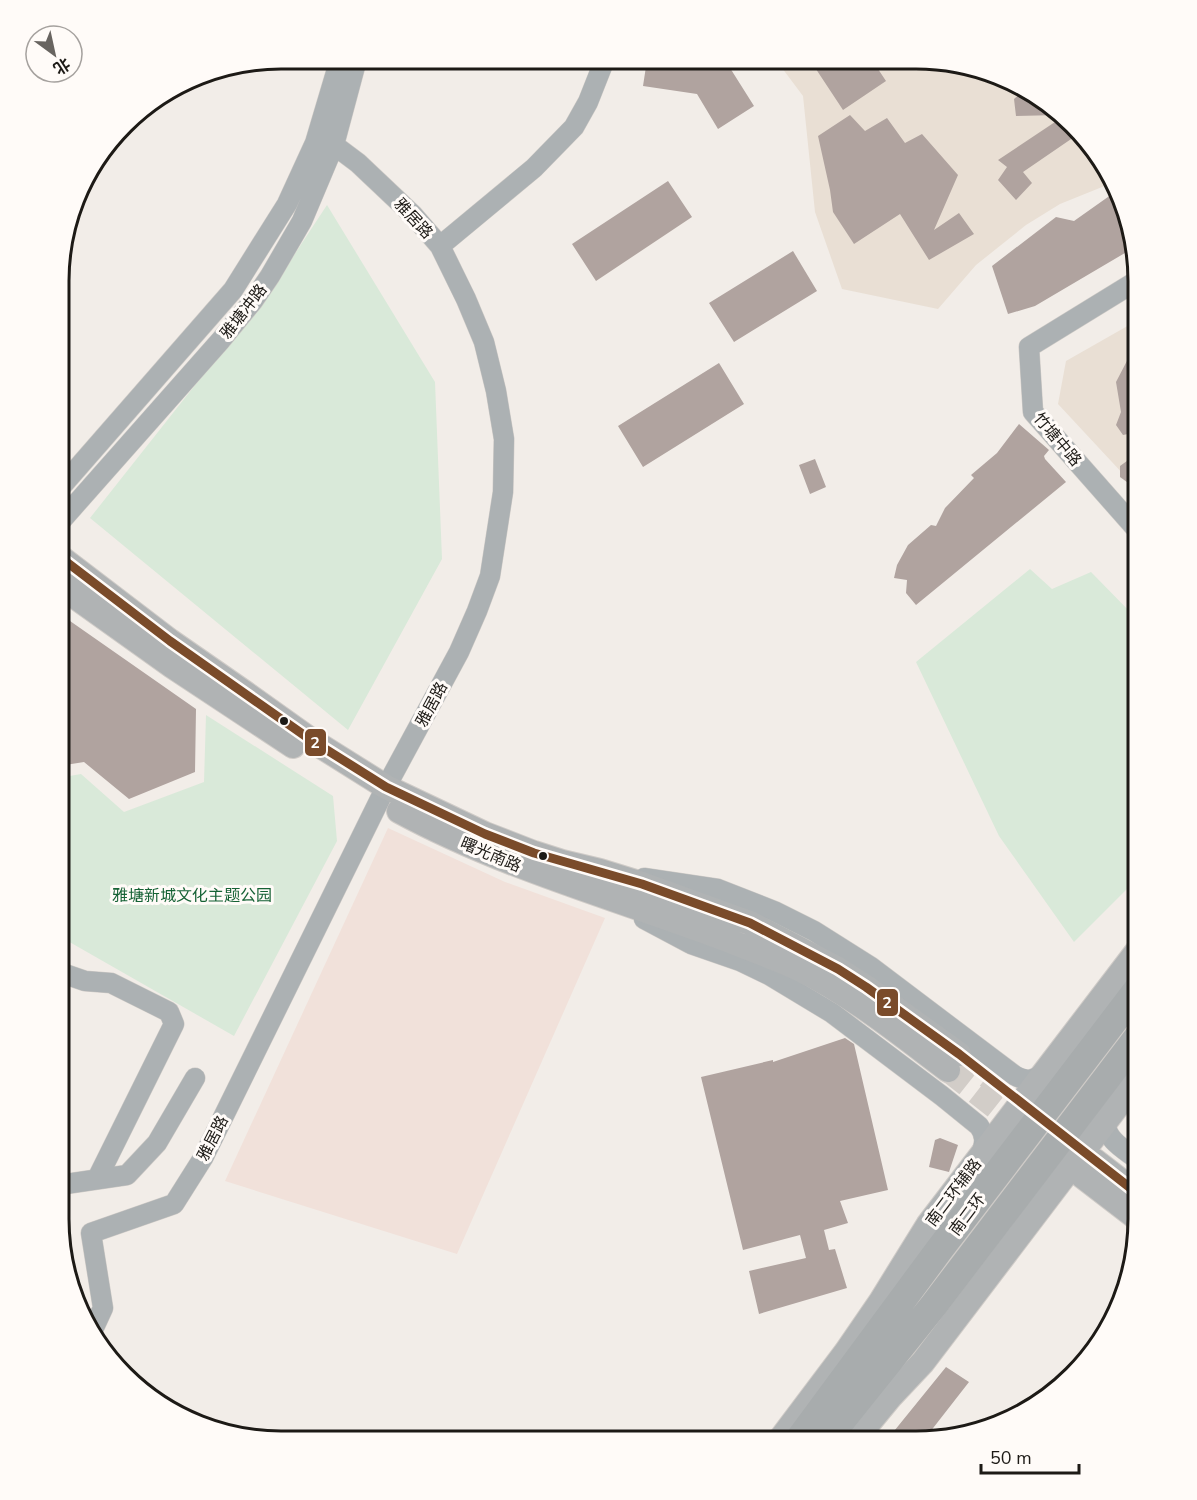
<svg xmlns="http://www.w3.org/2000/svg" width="1197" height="1500" font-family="'Nunito Sans','Noto Sans SC',sans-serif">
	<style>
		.built { fill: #e9dfd4 }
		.education { fill: #f1e1da }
		.green { fill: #d9e9d9 }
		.building { fill: #b0a39f }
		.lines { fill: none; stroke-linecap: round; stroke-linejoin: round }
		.major-tunnel { stroke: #d2cdc8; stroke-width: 24; stroke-dasharray: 24 12; stroke-linecap: butt }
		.minor-casing { stroke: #cfcbc7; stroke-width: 21 }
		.major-casing { stroke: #cfcbc7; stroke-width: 26 }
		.highway-casing { stroke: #cfcbc7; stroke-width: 30 }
		.minor { stroke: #acb1b3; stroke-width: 20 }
		.major { stroke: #b0b3b4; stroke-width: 24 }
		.highway { stroke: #a8acad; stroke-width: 28 }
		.bus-1-casing { stroke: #fffbf8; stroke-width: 14 }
		.bus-1 { stroke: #7a4b2a; stroke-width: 9 }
		.bus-dot { fill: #1d1a16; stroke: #fffbf8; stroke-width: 2 }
		.labels { text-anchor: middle; stroke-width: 6; stroke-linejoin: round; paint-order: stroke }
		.street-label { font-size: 16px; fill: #1d1a16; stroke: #fffbf8 }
		.park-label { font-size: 16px; fill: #166235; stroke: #fffbf8 }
		.rim { fill: none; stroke: #1d1a16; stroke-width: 3 }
		.line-badge { stroke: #fffbf8; stroke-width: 2 }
		.badge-label { font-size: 16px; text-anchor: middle; font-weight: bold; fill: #fff }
	</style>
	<rect width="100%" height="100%" fill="#f2ede8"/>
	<path class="built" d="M 776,60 L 946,60 L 1040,96 L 1109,170 L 1112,183 L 1060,204 L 1026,225 L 976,265 L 938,309 L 842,289 L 815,212 L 803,96 Z
		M 1138,320 L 1138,490 L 1058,404 L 1066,361 Z"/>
	<path class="education" d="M 388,828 L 505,882 L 605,918 L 457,1254 L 225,1181 Z"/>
	<path class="green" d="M 327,205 L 435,382 L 442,559 L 348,730 L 90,518 L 275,284 Z
		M 1030,569 L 1052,589 L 1091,572 L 1138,620 L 1138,878 L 1074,942 L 999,836 L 916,662 Z
		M 206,715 L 333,796 L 337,841 L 234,1036 L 59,936 L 59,773 L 64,777 L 81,774 L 124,812 L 204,782 Z"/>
	<path class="building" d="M 647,60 L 725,60 L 754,106 L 718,129 L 697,94 L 643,86 Z
		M 810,60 L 872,60 L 886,81 L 843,110 Z
		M 1024,90 L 1040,96 L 1058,115 L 1016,116 L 1014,99 Z
		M 850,115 L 865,131 L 887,118 L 905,143 L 922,134 L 958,175 L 934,230 L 959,213 L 974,234 L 929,260 L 900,214 L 854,244 L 833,212 L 830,190 L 818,136 Z
		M 1061,118 L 1077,135 L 1023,172 L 1032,183 L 1016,200 L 998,180 L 1007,167 L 998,160 Z
		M 668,181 L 692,217 L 596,281 L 572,244 Z
		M 1115,192 L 1130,250 L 1035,306 L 1008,314 L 992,266 L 1056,217 L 1074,221 Z
		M 793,251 L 817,291 L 734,342 L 709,303 Z
		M 1138,351 L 1138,432 L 1123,435 L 1116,425 L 1121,412 L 1116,382 L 1129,357 Z
		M 719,363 L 744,404 L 643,467 L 618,426 Z
		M 1019,424 L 1049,450 L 1044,456 L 1045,459 L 1066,482 L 916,605 L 906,593 L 907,580 L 894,578 L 897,565 L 908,545 L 931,525 L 936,526 L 945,508 L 974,478 L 971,475 L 997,453 Z
		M 1138,453 L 1138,482 L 1131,485 L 1120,477 L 1120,466 Z
		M 815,459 L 826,487 L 810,494 L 799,465 Z
		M 60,614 L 196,709 L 195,772 L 129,799 L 84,762 L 59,766 Z
		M 845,1038 L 854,1044 L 888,1190 L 840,1201 L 848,1223 L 824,1230 L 829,1250 L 835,1249 L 847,1288 L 759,1314 L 749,1271 L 806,1258 L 800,1235 L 743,1250 L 701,1077 L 773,1060 L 773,1062 Z
		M 940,1138 L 958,1145 L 949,1172 L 929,1167 L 935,1140 Z
		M 946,1367 L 969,1382 L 923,1441 L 886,1441 Z"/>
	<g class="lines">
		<path class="major-tunnel" d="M 959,1054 L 1078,1148
			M 948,1070 L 1066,1163"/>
		<defs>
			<path id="minor" d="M 440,246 L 534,168 L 574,127 L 588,102 L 605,59
				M 60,488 L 233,290 L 287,204 L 315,143 L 340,59
				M 60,522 L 221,340 L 253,301 L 270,276 L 302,221 L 334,145 L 357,59
				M 1138,531 L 1033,412 L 1029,347 L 1138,280
				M 644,878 L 718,889 L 774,911 L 814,931 L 871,967 L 1014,1075 C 1026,1082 1033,1081 1043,1073
				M 644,919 L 691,944 L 740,961 L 769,975 L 832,1013 L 942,1096 L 979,1126 C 986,1136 985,1143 981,1154
				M 59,972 L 85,981 L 111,983 L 169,1012 L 174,1024 L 97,1179
				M 1105,1122 C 1107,1141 1124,1149 1138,1160
				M 59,1185 L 127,1175 L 157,1143 L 195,1078
				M 91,1334 L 103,1308 L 91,1233 L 174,1204 L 203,1158 L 386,787 L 459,652 L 477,611 L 490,576 L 503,492 L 504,439 L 496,391 L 484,342 L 466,299 L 440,246 L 413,215 L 358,163 L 334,145 L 315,143"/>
			<path id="major" d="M 60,557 L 170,641 L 245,693 L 311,740 L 386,787 L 485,834 L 534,853 L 562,862 L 600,871 L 642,884 L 750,923 L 838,969 L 866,987 L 959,1054
				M 60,586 L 172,666 L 293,746
				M 399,811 C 502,867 616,898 725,939 C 749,949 773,957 797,968 C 851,994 900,1034 948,1070
				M 1094,1160 L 1138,1194
				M 1082,1176 L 1138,1219
				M 779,1441 L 846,1352 L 881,1301 L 928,1225 L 1138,950
				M 854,1441 L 891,1396 L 923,1362 L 1138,1079"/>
			<path id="highway" d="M 798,1441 L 939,1250 L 1138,989
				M 825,1441 L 934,1305 L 1138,1037"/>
		</defs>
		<use href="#minor" class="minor-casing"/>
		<use href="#major" class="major-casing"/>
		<use href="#highway" class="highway-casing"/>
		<use href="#minor" class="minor"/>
		<use href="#major" class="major"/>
		<use href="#highway" class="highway"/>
		<defs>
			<path id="bus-1" d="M 60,557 L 170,641 L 311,740 L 386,787 L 485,834 L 534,853 L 642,884 L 750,923 L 838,969 L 866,987 L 959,1054 L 1138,1194"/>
		</defs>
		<use href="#bus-1" class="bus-1-casing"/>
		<use href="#bus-1" class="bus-1"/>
	</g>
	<g class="bus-dot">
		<circle cx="284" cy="721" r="5"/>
		<circle cx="543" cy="856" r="5"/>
	</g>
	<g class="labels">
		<g class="street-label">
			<text transform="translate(414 218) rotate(47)" y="6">雅居路</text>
			<text transform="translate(243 311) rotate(-52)" y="6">雅塘冲路</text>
			<text transform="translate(1058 439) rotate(50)" y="6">竹塘中路</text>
			<text transform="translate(431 704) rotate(-62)" y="6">雅居路</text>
			<text transform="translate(491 854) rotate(23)" y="6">曙光南路</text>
			<text transform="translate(212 1138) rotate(-63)" y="6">雅居路</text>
			<text transform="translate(953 1192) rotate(-53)" y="6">南二环辅路</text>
			<text transform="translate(967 1214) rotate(-53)" y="6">南二环</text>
		</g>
		<g class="park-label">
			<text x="192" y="901">雅塘新城文化主题公园</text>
		</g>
	</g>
	<path d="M0 0H1197V1500H0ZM281 69H916A212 212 0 0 1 1128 281V1219A212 212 0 0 1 916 1431H281A212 212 0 0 1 69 1219V281A212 212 0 0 1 281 69Z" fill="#fffbf8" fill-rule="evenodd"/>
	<path class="rim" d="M281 69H916A212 212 0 0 1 1128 281V1219A212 212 0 0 1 916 1431H281A212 212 0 0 1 69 1219V281A212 212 0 0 1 281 69Z"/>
	<g class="line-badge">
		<rect x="304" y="728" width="23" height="29" rx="6" fill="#7a4b2a"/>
		<rect x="876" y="988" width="23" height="29" rx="6" fill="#7a4b2a"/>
	</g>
	<g class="badge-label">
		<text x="315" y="748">2</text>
		<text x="887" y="1008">2</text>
	</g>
	<g transform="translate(54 54) rotate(147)"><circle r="28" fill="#fffbf8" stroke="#a5a19e" stroke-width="1.5"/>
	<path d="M0-4.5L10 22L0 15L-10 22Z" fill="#686460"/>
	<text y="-9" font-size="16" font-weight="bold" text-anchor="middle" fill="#1d1a16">北</text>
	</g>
	<path d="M981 1464v9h98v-9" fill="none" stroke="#1d1a16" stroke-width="3"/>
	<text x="990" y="1464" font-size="18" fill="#1d1a16" stroke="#fffbf8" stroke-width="4.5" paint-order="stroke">50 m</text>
</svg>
